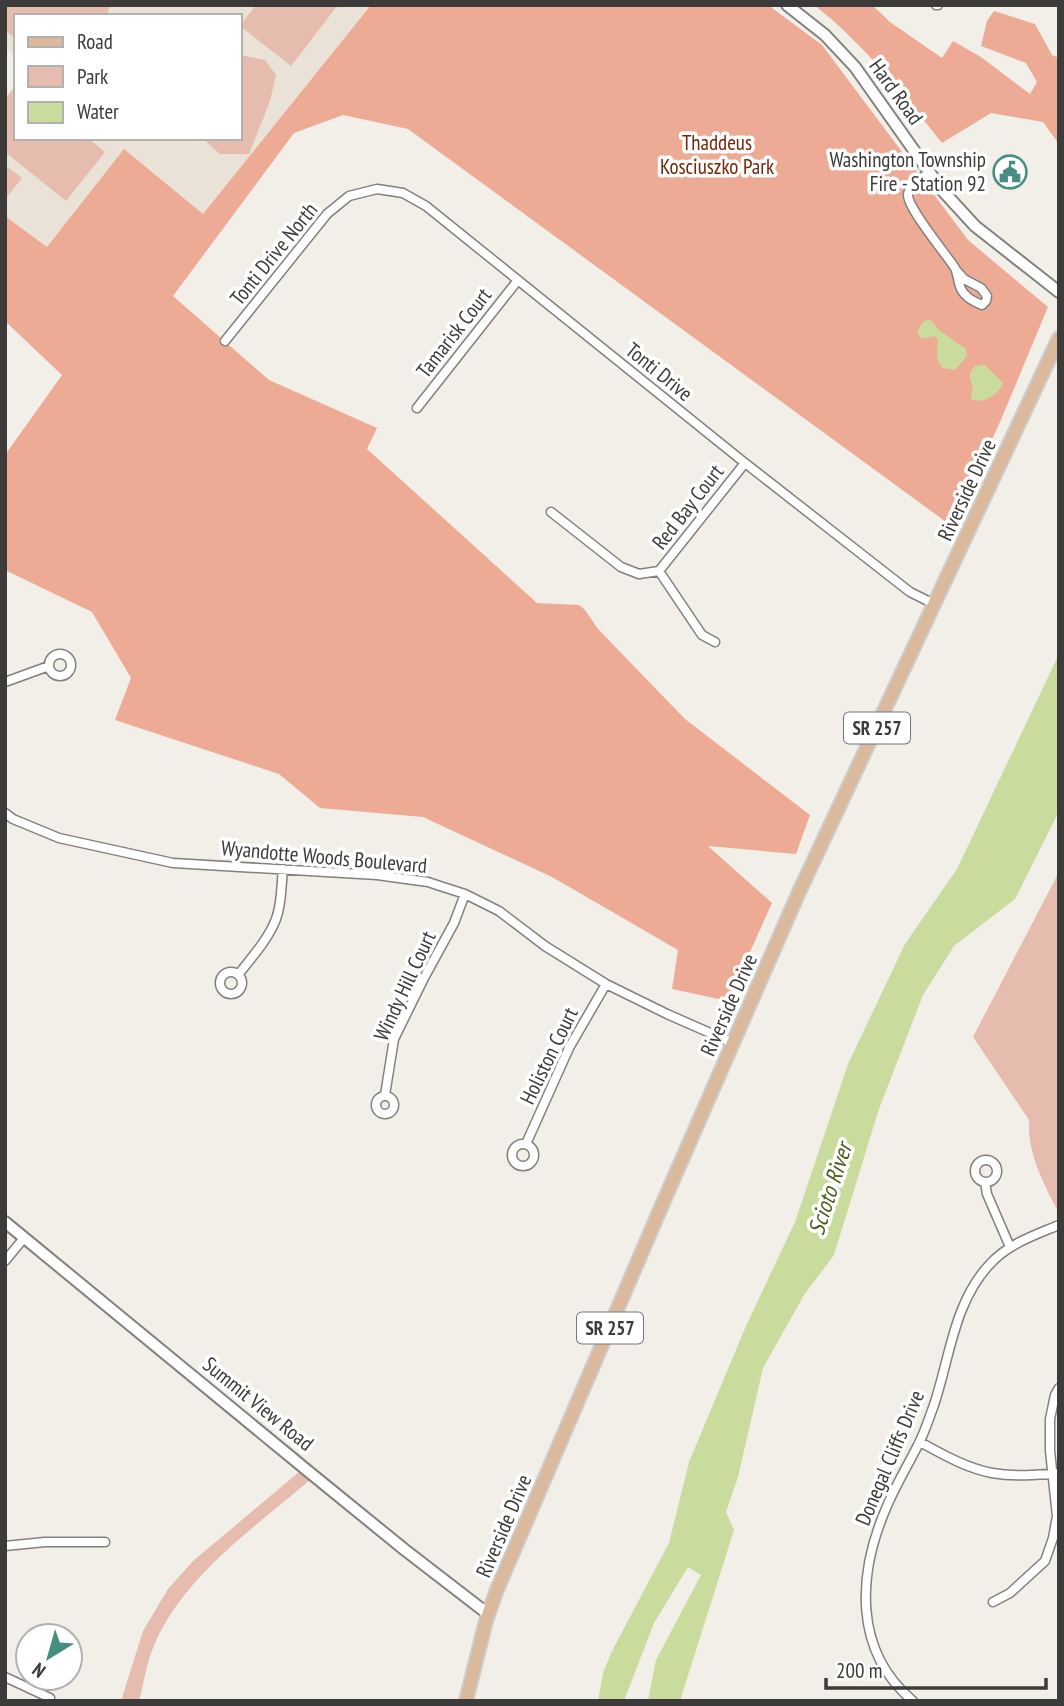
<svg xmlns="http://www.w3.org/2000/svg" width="1064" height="1706" font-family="'PT Sans Narrow',sans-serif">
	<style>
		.built { fill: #eae2d6 }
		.green { fill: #e6bcae }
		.forest { fill: #edab95 }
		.water { fill: #cadc9d }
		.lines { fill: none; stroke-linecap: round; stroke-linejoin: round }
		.street-casing { stroke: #84817c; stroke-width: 11 }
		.secondary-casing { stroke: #84817c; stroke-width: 14 }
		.primary-casing { stroke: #ccc; stroke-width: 16 }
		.street { stroke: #fff; stroke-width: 8 }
		.secondary { stroke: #fff; stroke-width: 10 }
		.primary { stroke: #dbb99c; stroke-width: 12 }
		.labels { text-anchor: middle; stroke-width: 7; stroke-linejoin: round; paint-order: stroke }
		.shield { fill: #fff; stroke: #767674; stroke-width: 2 }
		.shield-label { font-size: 19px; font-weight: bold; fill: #3c3b39 }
		.street-label { font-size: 21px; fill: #3c3b39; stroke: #fff }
		.park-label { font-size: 21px; fill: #722607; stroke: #fff }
		.poi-label { font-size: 21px; fill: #3c3b39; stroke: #fff; text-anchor: end }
		.water-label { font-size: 23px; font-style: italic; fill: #4d5c1a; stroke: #fff }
	</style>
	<rect width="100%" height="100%" fill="#f2eee8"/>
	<path class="built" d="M 5,5 L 371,5 L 203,214 L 124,149 L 47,248 L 5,216 L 5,97 L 16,84 L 16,138 L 240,138 L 240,16 L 16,16 L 16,57 L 5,48 Z"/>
	<path class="green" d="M 5,5 L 111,5 L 106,16 L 16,16 L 16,39 L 5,30 Z
		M 256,5 L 338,5 L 291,66 L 240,26 Z
		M 240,55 L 265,60 L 276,75 L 270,101 L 249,154 L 220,154 L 202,138 L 240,138 Z
		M 16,86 L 16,138 L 88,138 L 105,152 L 66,201 L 5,152 L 5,99 Z
		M 5,165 L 22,178 L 5,199 Z
		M 1059,872 L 1059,1213 C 1044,1185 1027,1153 1029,1120 L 973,1037 Z
		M 299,1472 L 310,1480 C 255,1527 185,1575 155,1643 C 147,1661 144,1682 139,1701 L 121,1701 L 143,1631 L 168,1589 L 193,1561 Z"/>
	<path class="forest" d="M 371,5 L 768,5 L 822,45 L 968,240 L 1048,307 L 1003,415 L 953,527 L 408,129 L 343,115 L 294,133 L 173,296 L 269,380 L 377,428 L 367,449 L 537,603 L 579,605 L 585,610 L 598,629 L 685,719 L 810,815 L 796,854 L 708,846 L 772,903 L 728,1001 L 672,989 L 678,950 L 552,877 L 423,817 L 320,808 L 279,774 L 115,720 L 131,678 L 92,612 L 5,570 L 5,455 L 62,375 L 5,321 L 5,216 L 47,247 L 124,149 L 203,214 Z
		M 814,5 L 872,5 L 890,22 L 942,58 L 953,41 L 981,57 L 1030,94 L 1037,82 L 1026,63 L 981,46 L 987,21 L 994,11 L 1035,24 L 1052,55 L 1059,58 L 1059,147 L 1056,140 L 1043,122 L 991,113 L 942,143 C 903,94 864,44 814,5 Z"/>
	<path class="water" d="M 931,320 L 939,330 L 966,349 L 967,356 L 955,370 L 943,368 C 935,359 937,352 938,340 L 935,336 L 921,339 L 917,331 L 924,321 Z
		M 985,365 L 1003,383 C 998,395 985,403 972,400 L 971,394 L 973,386 C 968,376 969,374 975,366 Z
		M 1059,654 L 1059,811 L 1015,899 L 954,946 L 923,995 L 879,1109 L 834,1255 L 804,1295 L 763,1368 L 738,1477 L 726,1512 L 734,1530 L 680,1701 L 648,1701 L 656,1660 L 701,1575 L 688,1567 L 654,1623 L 624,1701 L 598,1701 L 603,1673 L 611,1653 L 669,1543 L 689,1462 L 746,1326 L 795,1222 L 848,1064 L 905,944 L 957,869 Z"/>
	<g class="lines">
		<defs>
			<path id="street" d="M 936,5 L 938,5
				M 930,172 C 923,177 908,186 908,195 C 908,209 946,254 955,268 C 958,275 958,282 961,289 C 965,297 974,302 982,305 L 986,301 L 987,296 L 981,288 L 964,279 L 956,270
				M 225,341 L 327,214 L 349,196 L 377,189 L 403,193 L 426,206 L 745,463 L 910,592 L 934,604
				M 417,408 L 518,280
				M 551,512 L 621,567 L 639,574 L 659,571 L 745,463
				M 659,571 L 702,635 L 715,642
				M49 665a11 11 0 1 1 22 0a11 11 0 1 1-22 0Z
				M 5,682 L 49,666
				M 5,813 L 13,819 L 59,838 L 173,863 L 377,875 L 428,882 L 443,887 L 465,894 L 499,911 L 545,946 L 606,984 L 667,1014 L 733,1043
				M220 983a11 11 0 1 1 22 0a11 11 0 1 1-22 0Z
				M 238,975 C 251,958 268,940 276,919 C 282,904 281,886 283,869
				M 385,1095 L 394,1039 L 424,978 L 454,923 L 465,894
				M376 1105a9 9 0 1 1 18 0a9 9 0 1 1-18 0Z
				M512 1155a11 11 0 1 1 22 0a11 11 0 1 1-22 0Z
				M 526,1144 L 569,1048 L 606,984
				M975 1171a11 11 0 1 1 22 0a11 11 0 1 1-22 0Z
				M 985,1182 L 987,1194 L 1010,1247
				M 5,1261 L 24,1238
				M 920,1442 C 942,1454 966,1468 992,1473 C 1014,1477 1037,1475 1059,1473
				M 5,1546 L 45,1542 L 105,1542
				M 993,1602 L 1010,1593 L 1045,1561 L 1053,1538 L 1057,1516 L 1050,1451 L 1050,1419 L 1055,1395 L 1059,1388
				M 5,1677 L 50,1698
				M 913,1701 C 852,1650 858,1572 887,1506 C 896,1485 908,1465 918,1445 C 925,1432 929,1418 934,1405 C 950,1357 954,1302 990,1264 C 1008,1244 1035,1235 1059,1225"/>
			<path id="secondary" d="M 787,5 L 825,35 L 855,67 L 942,190 L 975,226 L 1059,292
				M 5,1222 L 314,1476 L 405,1550 L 488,1614"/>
			<path id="primary" d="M 466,1701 L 486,1621 L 496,1592 L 659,1212 L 799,892 L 1059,338"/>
		</defs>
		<use href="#street" class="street-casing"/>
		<use href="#secondary" class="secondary-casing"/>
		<use href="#primary" class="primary-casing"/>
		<use href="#street" class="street"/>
		<use href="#secondary" class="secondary"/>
		<use href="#primary" class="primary"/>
	</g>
	<defs>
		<symbol id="civic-ring" viewBox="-11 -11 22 22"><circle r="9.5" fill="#fff" stroke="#488d82" stroke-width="1.5"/><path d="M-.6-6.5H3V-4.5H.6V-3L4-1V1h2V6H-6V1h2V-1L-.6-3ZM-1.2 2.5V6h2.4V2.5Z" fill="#488d82"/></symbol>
	</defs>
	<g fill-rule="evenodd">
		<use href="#civic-ring" x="991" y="153" width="38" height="38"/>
	</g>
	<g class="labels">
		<g class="shield">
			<rect x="844" y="712.5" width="66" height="31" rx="5"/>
			<rect x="577" y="1312.5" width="66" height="31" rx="5"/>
		</g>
		<g class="shield-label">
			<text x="877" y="735">SR 257</text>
			<text x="610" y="1335">SR 257</text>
		</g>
		<g class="street-label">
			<text transform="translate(896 92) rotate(54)" y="7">Hard Road</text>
			<text transform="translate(274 254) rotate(-51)" y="7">Tonti Drive North</text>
			<text transform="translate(454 333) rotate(-52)" y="7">Tamarisk Court</text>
			<text transform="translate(659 372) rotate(39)" y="7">Tonti Drive</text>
			<text transform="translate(967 490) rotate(-65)" y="7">Riverside Drive</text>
			<text transform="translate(688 507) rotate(-52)" y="7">Red Bay Court</text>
			<text transform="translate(324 857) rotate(5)" y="7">Wyandotte Woods Boulevard</text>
			<text transform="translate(405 986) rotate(-65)" y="7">Windy Hill Court</text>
			<text transform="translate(729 1005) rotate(-66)" y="7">Riverside Drive</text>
			<text transform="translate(549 1056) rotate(-64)" y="7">Holiston Court</text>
			<text transform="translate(258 1404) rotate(39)" y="7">Summit View Road</text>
			<text transform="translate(890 1458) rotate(-67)" y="7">Donegal Cliffs Drive</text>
			<text transform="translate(504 1526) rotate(-67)" y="7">Riverside Drive</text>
		</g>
		<g class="park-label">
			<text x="717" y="150">Thaddeus<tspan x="717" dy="24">Kosciuszko Park</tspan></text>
		</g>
		<g class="poi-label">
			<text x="986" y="167">Washington Township<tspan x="986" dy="24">Fire - Station 92</tspan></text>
		</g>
		<g class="water-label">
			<text transform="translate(830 1189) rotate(-72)" y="8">Scioto River</text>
		</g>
	</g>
	<rect width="1064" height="1706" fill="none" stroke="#3c3b39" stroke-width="14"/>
	<rect x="14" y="14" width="228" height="126" fill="#ffffff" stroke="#b1b1b0" stroke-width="2"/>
	<rect x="28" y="37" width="35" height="10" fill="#dbb99c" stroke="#b1b1b0" stroke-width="2"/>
	<text x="77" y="49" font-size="21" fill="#3c3b39">Road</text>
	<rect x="28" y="66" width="35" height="21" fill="#e6bcae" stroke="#b1b1b0" stroke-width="2"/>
	<text x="77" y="84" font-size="21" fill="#3c3b39">Park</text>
	<rect x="28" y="102" width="35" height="21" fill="#cadc9d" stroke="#b1b1b0" stroke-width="2"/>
	<text x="77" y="119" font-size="21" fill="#3c3b39">Water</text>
	<g transform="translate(49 1657) rotate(217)"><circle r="33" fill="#ffffff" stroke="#b1b1b0" stroke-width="2"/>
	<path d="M0-5L12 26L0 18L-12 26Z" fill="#488d82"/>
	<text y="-10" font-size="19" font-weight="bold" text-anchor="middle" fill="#3c3b39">N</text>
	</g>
	<path d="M826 1678v10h220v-10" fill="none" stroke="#3c3b39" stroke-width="3.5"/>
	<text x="836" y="1678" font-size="21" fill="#3c3b39" stroke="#ffffff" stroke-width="5" paint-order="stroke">200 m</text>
</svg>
